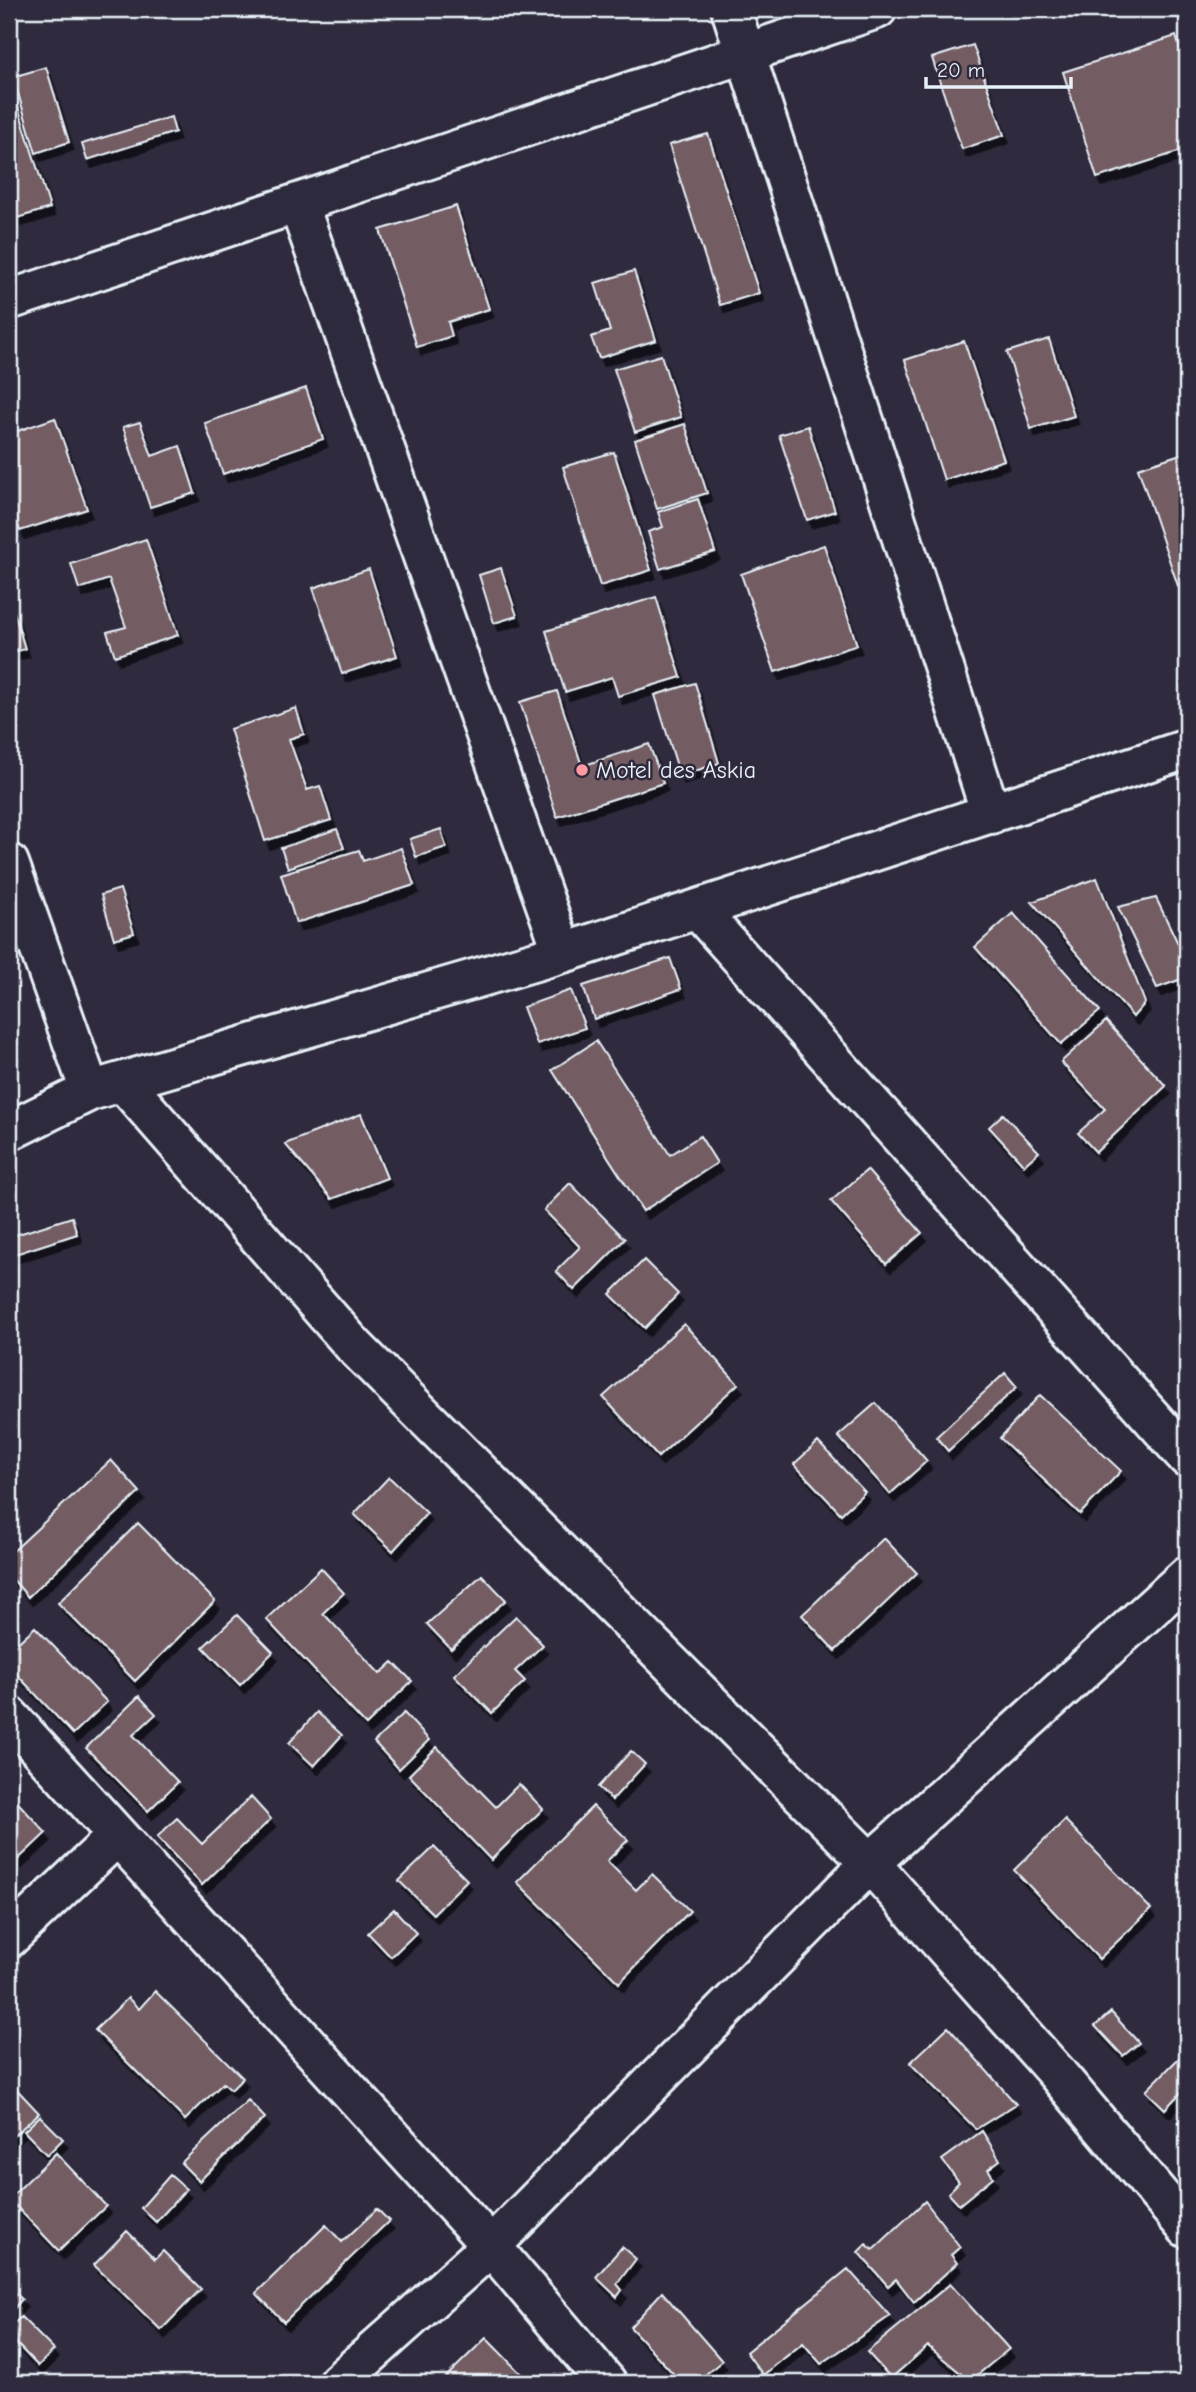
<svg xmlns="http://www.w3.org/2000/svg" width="1196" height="2392" font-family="'Comic Neue',sans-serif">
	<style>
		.building { fill: #735c62; stroke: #e8f1f8; stroke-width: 2; filter: url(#shadow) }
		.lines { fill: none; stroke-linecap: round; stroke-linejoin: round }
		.minor-casing { stroke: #e8f1f8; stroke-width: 44 }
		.minor { stroke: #2f2a3d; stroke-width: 38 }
		.poi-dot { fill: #ff9aa2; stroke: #2f2a3d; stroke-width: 2.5 }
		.labels { text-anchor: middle; stroke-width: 5; stroke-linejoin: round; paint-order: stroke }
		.poi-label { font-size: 24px; fill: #e8f1f8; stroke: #2f2a3d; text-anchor: start }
	</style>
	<defs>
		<filter id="shadow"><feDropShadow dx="4.5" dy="8" stdDeviation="0" flood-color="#0009"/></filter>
	</defs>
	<rect width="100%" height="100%" fill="#2f2a3d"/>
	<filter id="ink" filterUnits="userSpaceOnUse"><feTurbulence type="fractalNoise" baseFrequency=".0143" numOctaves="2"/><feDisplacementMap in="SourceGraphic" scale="14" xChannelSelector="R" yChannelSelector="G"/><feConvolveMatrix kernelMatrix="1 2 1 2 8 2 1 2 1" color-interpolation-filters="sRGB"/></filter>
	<g filter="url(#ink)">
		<path class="building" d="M 1176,36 L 1187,70 L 1187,149 L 1097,178 L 1063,72 Z
			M 973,45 L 1004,135 L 962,149 L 932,58 Z
			M 46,67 L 69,142 L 36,153 L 13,77 Z
			M 9,79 L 50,208 L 17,218 L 9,192 Z
			M 171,117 L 175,132 L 87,160 L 82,144 Z
			M 708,134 L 759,293 L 720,305 L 669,145 Z
			M 456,206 L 489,309 L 448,322 L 452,336 L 417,347 L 380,230 Z
			M 634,271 L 656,340 L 599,358 L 591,337 L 610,331 L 595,283 Z
			M 1049,339 L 1074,416 L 1031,429 L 1007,352 Z
			M 964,341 L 1004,460 L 944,480 L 905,360 Z
			M 661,355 L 681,417 L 635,432 L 614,369 Z
			M 306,388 L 323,439 L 223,474 L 205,423 Z
			M 55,418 L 87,509 L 20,531 L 9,498 L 9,434 Z
			M 140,422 L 152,456 L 180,446 L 195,493 L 150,507 L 123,427 Z
			M 685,424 L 707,493 L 657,509 L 635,440 Z
			M 808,426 L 835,511 L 807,520 L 779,435 Z
			M 614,452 L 651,570 L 600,586 L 563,467 Z
			M 1187,452 L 1187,583 L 1178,586 L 1138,468 Z
			M 698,499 L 715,552 L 660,569 L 648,532 L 663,527 L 658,512 Z
			M 146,539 L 178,635 L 115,656 L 107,632 L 126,627 L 109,579 L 79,589 L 71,564 Z
			M 824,545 L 857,645 L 775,672 L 741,574 Z
			M 501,568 L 517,616 L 494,623 L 479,575 Z
			M 369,569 L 397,656 L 342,674 L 313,588 Z
			M 656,597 L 681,677 L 618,696 L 612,677 L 565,692 L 546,631 Z
			M 12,605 L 25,649 L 9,653 L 9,606 Z
			M 695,683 L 719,763 L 680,776 L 655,695 Z
			M 557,691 L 582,766 L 649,744 L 663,783 L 557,817 L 520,702 Z
			M 296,708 L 304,734 L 289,739 L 307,790 L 320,786 L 331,820 L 265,841 L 230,729 Z
			M 337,829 L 344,848 L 288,868 L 281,848 Z
			M 441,829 L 446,847 L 416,857 L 410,839 Z
			M 401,848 L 414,885 L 296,923 L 281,874 L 359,850 L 363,861 Z
			M 1097,878 L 1145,1003 L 1133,1017 L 1032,902 Z
			M 120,889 L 134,933 L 114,939 L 101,895 Z
			M 1156,898 L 1187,962 L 1187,977 L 1157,988 L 1118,907 Z
			M 1013,913 L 1100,1011 L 1061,1044 L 975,947 Z
			M 670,958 L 681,989 L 594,1019 L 583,986 Z
			M 571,990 L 585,1028 L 537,1044 L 523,1007 Z
			M 1106,1021 L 1166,1086 L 1096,1152 L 1078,1133 L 1105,1109 L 1061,1062 Z
			M 596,1041 L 670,1155 L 700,1136 L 717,1163 L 643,1211 L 552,1070 Z
			M 361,1114 L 387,1178 L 332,1199 L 285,1144 Z
			M 1003,1114 L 1039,1152 L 1024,1165 L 989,1127 Z
			M 867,1170 L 922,1233 L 886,1264 L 831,1201 Z
			M 570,1183 L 625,1239 L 574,1290 L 556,1271 L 580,1247 L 544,1210 Z
			M 72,1217 L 77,1234 L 9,1256 L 9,1237 Z
			M 644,1260 L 678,1294 L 645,1328 L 610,1294 Z
			M 684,1324 L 738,1384 L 658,1457 L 603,1397 Z
			M 1005,1373 L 1017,1387 L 948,1451 L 936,1437 Z
			M 1040,1395 L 1121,1471 L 1080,1514 L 1000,1438 Z
			M 876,1403 L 927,1461 L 890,1494 L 838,1436 Z
			M 818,1442 L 865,1492 L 841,1514 L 794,1464 Z
			M 111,1460 L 140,1492 L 28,1597 L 9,1575 L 9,1555 Z
			M 389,1477 L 427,1513 L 393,1551 L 354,1514 Z
			M 138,1523 L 215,1601 L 135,1681 L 58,1603 Z
			M 884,1538 L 917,1573 L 835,1651 L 802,1615 Z
			M 321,1568 L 344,1593 L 323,1613 L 380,1674 L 393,1662 L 412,1681 L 366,1725 L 266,1619 Z
			M 482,1575 L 506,1600 L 451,1649 L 427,1624 Z
			M 237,1615 L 273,1652 L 240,1685 L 203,1647 Z
			M 516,1616 L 543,1645 L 515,1671 L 525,1681 L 492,1713 L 454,1675 Z
			M 35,1627 L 107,1702 L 73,1734 L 9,1666 L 9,1651 Z
			M 139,1696 L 156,1714 L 133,1735 L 178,1782 L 148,1811 L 86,1748 Z
			M 317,1712 L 342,1735 L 314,1766 L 289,1743 Z
			M 404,1713 L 429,1740 L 399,1769 L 374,1742 Z
			M 437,1747 L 496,1807 L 519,1784 L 543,1809 L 491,1860 L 409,1775 Z
			M 631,1751 L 645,1764 L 612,1800 L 598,1787 Z
			M 9,1793 L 46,1833 L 9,1868 Z
			M 251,1797 L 271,1819 L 202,1885 L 157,1837 L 177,1818 L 202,1844 Z
			M 593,1806 L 628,1840 L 607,1861 L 636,1890 L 652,1874 L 690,1911 L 619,1983 L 517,1882 Z
			M 1065,1820 L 1151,1909 L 1099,1959 L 1014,1870 Z
			M 434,1847 L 467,1880 L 433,1914 L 399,1881 Z
			M 394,1909 L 416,1933 L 391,1957 L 368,1933 Z
			M 155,1991 L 243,2078 L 231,2090 L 223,2083 L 185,2120 L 95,2030 L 128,1998 L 139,2009 Z
			M 1111,2012 L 1139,2043 L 1123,2056 L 1095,2026 Z
			M 948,2027 L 1016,2104 L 976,2129 L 910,2063 Z
			M 1180,2057 L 1187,2064 L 1187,2086 L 1165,2109 L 1146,2091 Z
			M 9,2081 L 39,2113 L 9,2140 Z
			M 248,2100 L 265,2118 L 199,2181 L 181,2163 Z
			M 1187,2114 L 1187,2130 L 1179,2122 Z
			M 40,2116 L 63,2139 L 47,2155 L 24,2131 Z
			M 982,2131 L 1000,2160 L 988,2169 L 993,2177 L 959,2205 L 948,2193 L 959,2182 L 942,2160 Z
			M 56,2153 L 106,2206 L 59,2251 L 9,2199 Z
			M 170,2175 L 186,2189 L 156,2222 L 141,2208 Z
			M 925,2201 L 960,2247 L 951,2255 L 957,2263 L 914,2302 L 896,2279 L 888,2286 L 858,2252 L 866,2244 L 873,2250 Z
			M 377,2209 L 389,2221 L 284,2322 L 256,2293 L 326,2225 L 342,2242 Z
			M 127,2231 L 155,2259 L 163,2251 L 201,2289 L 161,2330 L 94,2265 Z
			M 622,2247 L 636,2259 L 617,2284 L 622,2290 L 617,2297 L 596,2277 Z
			M 848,2269 L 890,2316 L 821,2364 L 803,2343 L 763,2375 L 746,2352 Z
			M 950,2284 L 1009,2349 L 970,2381 L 928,2346 L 891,2378 L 867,2352 Z
			M 9,2288 L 22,2299 L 9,2314 Z
			M 662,2292 L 722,2361 L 695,2383 L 682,2383 L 630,2327 Z
			M 21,2317 L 54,2350 L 38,2366 L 9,2336 L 9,2328 Z
			M 486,2338 L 529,2382 L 440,2383 L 450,2373 Z
			M 9,2368 L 25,2383 L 9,2383 Z
			M 706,2374 L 715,2383 L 695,2383 Z"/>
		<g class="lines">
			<defs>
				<path id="minor" d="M 731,9 L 991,814
					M 298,203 L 563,953
					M 9,300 L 877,9
					M 9,863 L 90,1091
					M 698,910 L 1187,1457
					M 123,1082 L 353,1345 L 870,1863 L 1055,2071 L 1187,2228
					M 9,1131 L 90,1091 L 563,953 L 1187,749
					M 9,1716 L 491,2246 L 607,2383
					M 9,1938 L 116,1837
					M 338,2383 L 491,2246 L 870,1863 L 1187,1576"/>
			</defs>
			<use href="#minor" class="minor-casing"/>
			<use href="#minor" class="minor"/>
		</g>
	</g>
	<circle class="poi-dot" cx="582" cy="770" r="7"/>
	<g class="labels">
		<g class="poi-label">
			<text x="596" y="778">Motel des Askia</text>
		</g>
	</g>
	<rect width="1196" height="2392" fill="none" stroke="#2f2a3d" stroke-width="35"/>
	<rect x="18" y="18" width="1161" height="2357" fill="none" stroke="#e8f1f8" stroke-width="2.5" filter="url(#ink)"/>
	<path d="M926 77v10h145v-10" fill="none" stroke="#e8f1f8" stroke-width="3.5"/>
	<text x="937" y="77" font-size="21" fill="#e8f1f8" stroke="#2f2a3d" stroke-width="5" paint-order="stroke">20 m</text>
</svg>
